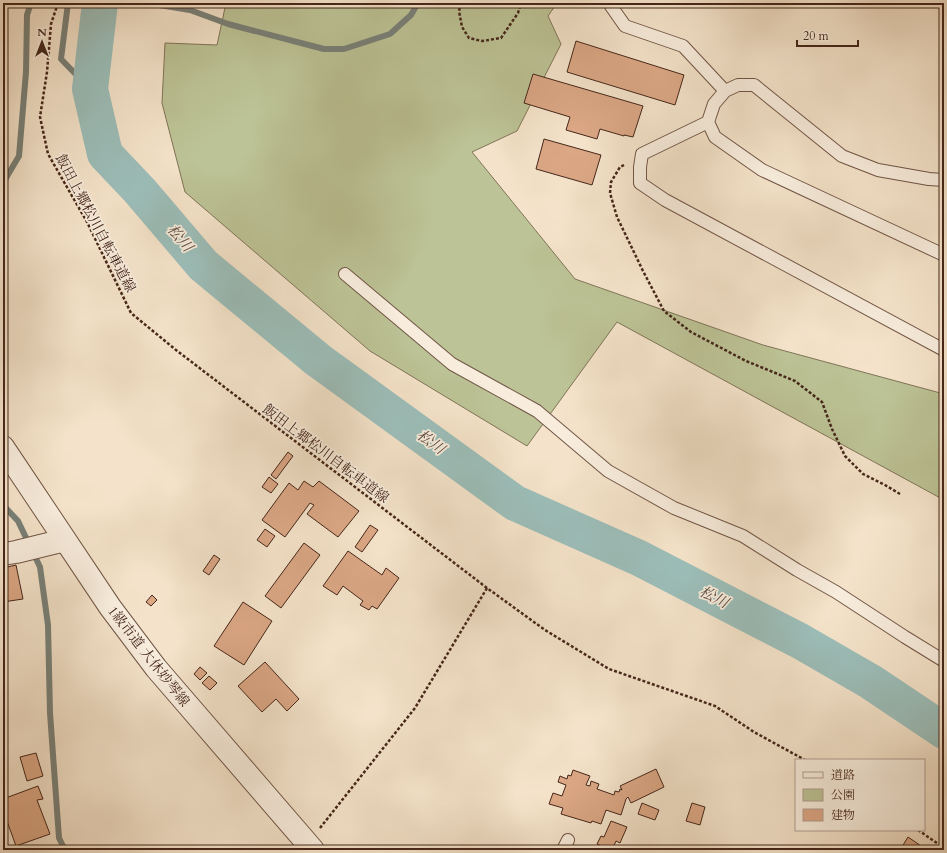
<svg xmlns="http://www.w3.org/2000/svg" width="947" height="853" font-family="Cardo,'Noto Serif JP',serif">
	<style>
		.green { fill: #bcc396; stroke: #807458 }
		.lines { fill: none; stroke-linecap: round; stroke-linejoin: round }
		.stream { stroke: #798179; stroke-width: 6 }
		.river { stroke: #9cbeb9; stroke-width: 36 }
		.building { fill: #dba785; stroke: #45261a }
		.lane-casing { stroke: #715546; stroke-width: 14 }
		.street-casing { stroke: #715546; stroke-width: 24 }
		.path { stroke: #45261a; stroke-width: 2.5; stroke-dasharray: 3 2; stroke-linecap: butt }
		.lane { stroke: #f8eddd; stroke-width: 12 }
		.street { stroke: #f8eddd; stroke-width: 22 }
		.labels { text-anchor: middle; stroke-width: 3.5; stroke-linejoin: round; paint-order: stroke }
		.street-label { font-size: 14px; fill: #45261a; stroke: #f8eddd }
		.water-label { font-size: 15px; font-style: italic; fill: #5b4c42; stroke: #f8eddd }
	</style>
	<rect width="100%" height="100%" fill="#f4e3ca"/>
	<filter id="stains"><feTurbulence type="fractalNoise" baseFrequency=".005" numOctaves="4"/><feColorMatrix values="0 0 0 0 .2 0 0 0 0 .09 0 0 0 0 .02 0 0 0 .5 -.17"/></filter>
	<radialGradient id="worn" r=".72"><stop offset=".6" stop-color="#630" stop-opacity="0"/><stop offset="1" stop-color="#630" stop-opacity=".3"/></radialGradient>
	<path class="green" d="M 226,3 L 557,3 L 548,16 L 561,44 L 517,131 L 472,152 L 575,279 L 763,345 L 944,394 L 944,500 L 617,322 L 527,446 L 370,351 L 185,192 L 162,103 L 165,43 L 217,45 Z"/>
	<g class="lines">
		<path class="stream" d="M 68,3 L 61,59 L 90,89
			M 147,3 L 190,10 L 228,24 L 324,49 L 344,49 L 390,34 L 411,15 L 418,3
			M 3,183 L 19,156 L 26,72 L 27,15 L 31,3
			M 3,505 L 18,521 L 40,567 L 48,625 L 50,713 L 59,838 L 65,850"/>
		<path class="river" d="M 100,3 L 90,89 L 105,154 L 140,191 L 203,265 L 318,360 L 515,503 L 639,558 L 800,641 L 871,682 L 944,731"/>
	</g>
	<path class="building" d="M 576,41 L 684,75 L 675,105 L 567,72 Z
		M 533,74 L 643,106 L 633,137 L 624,135 L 624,136 L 600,129 L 597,139 L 566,130 L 570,117 L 524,103 Z
		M 544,139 L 601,155 L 592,185 L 536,169 Z
		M 288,452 L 293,456 L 276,479 L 271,475 Z
		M 269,477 L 278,484 L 271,493 L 262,487 Z
		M 304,481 L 313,487 L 319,481 L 359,511 L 338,537 L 307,514 L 314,505 L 310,503 L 285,537 L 262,520 L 289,483 L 298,490 Z
		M 370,525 L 378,530 L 362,552 L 355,547 Z
		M 265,529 L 275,536 L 267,547 L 257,540 Z
		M 304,543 L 320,555 L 281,608 L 265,596 Z
		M 348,551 L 382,575 L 386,568 L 399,578 L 377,609 L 372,606 L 369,610 L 360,605 L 363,601 L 343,586 L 337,595 L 323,586 Z
		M 214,555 L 220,559 L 209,575 L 203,571 Z
		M 16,565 L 23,599 L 3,602 L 3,568 Z
		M 152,595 L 157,600 L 151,606 L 146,602 Z
		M 243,602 L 272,621 L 244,665 L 214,646 Z
		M 265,662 L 299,699 L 287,711 L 276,699 L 262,712 L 238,686 Z
		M 200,667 L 207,673 L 200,680 L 194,674 Z
		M 209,676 L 217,683 L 210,690 L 202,683 Z
		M 36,753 L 43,776 L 27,781 L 20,757 Z
		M 656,769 L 664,787 L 631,803 L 628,797 L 626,799 L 621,815 L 606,810 L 601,824 L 592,821 L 591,823 L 561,814 L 563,808 L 549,804 L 553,793 L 562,796 L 566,785 L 558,782 L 560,776 L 567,779 L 568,775 L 571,776 L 573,770 L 590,776 L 586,785 L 590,786 L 591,781 L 599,784 L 597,789 L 614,795 L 615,791 L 619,792 L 620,789 L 622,790 L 620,786 Z
		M 38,786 L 43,799 L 37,800 L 50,834 L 16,846 L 3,810 L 3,799 Z
		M 642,803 L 659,810 L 655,820 L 638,814 Z
		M 692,803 L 705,807 L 700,825 L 686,821 Z
		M 611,821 L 627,827 L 620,843 L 616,841 L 612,850 L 597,844 L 601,836 L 604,837 Z
		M 908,837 L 927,850 L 900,850 Z"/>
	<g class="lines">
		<defs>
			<path id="lane" d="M 613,3 L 611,6 L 625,26 L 683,46 L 725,91
				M 708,122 L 642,154 L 640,167 L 640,183 L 665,200 L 944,350
				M 944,180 L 929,179 L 878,170 L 842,156 L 754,85 L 738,85 L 725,91 L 714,104 L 708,122 L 715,137 L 762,170 L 944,255
				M 345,274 L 452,364 L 537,411 L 608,471 L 674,508 L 743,536 L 797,570 L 836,592 L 905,637 L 944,661
				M 563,850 L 568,840"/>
			<path id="street" d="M 3,447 L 110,607 L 156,668 L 313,850
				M 3,554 L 16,552 L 65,540"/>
		</defs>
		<use href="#lane" class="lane-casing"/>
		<use href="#street" class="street-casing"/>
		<path class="path" d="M 58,3 L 51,24 L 47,72 L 40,117 L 48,154 L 87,222 L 131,313 L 176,350 L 487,588 L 545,630 L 609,669 L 715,706 L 754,732 L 805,760
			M 461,3 L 459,11 L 462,27 L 469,38 L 482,41 L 501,38 L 518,13 L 521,3
			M 624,165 L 620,167 L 611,182 L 610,193 L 617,217 L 643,271 L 664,311 L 691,332 L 746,361 L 795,381 L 822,402 L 832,429 L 845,456 L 863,474 L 885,485 L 900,494
			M 320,828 L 415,708 L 487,588
			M 918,830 L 944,848"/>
		<use href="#lane" class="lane"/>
		<use href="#street" class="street"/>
	</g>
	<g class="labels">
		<g class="street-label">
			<text transform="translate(96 223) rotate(62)" y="5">飯田上郷松川自転車道線</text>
			<text transform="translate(326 453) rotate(37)" y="5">飯田上郷松川自転車道線</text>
			<text transform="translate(149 656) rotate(52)" y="5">1級市道 大休妙琴線</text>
		</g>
		<g class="water-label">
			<text transform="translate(180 238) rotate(50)" y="5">松川</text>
			<text transform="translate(431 442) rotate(36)" y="5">松川</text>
			<text transform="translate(714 597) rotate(27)" y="5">松川</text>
		</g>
	</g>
	<rect width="947" height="853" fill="none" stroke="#f4e3ca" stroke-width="16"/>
	<rect x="4" y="4" width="939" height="845" fill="none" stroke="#45261a" stroke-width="2"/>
	<rect x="8" y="8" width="931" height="837" fill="none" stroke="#45261a"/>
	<rect x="795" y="759" width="130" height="72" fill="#f8eddd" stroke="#b09d8f"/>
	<rect x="803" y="772" width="20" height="6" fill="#f8eddd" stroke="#b09d8f"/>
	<text x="831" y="779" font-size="12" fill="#45261a">道路</text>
	<rect x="803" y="789" width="20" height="12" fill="#bcc396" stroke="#b09d8f"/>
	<text x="831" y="799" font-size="12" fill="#45261a">公園</text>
	<rect x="803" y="809" width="20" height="12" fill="#dba785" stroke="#b09d8f"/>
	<text x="831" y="819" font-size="12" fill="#45261a">建物</text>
	<g transform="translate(42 42)" stroke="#f8eddd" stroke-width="3" paint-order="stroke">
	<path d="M0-3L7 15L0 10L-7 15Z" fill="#45261a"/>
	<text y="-6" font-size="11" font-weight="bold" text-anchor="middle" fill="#45261a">N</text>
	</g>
	<path d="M797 40v6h61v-6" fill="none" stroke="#45261a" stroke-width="2"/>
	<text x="803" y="40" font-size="12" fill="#45261a" stroke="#f8eddd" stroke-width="3" paint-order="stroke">20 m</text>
	<rect width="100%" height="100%" filter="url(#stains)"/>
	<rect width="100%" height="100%" fill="url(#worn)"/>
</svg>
